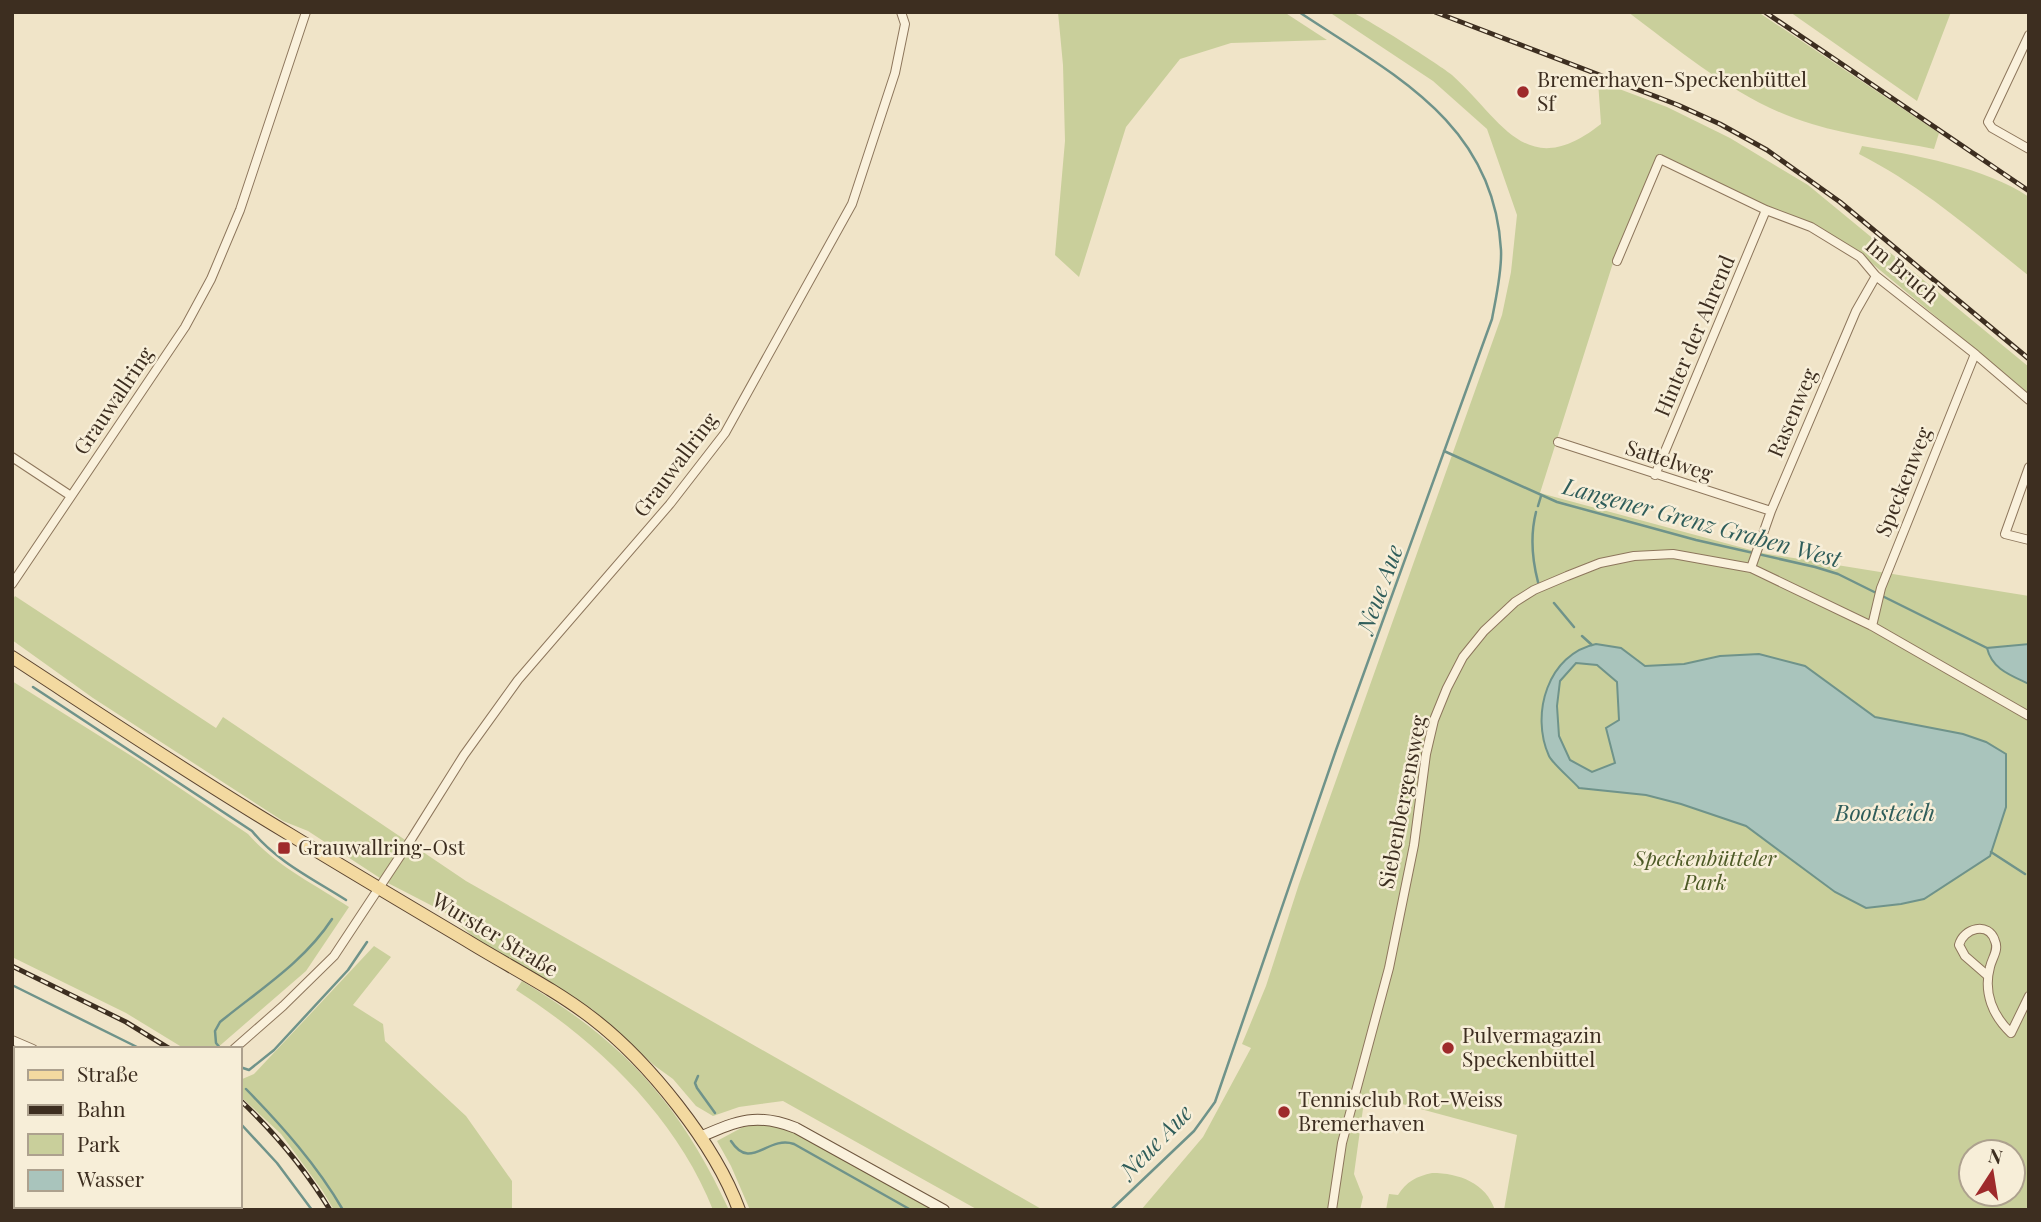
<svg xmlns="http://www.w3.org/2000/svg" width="2041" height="1222" font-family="'Playfair Display',serif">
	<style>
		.green { fill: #c9cf9b; fill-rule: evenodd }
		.water { fill: #a9c4bc; stroke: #6f938a; stroke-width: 2; fill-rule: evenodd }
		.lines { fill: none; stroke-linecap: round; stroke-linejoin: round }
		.stream { stroke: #6f938a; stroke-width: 2.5 }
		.street-casing { stroke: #8d765c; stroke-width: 10 }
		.secondary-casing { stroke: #6f573f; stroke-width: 12 }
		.primary-casing { stroke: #5b4430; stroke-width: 14 }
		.street { stroke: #faf1dc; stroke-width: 8 }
		.secondary { stroke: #faf1dc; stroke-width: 10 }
		.primary { stroke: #f3d9a0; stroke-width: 12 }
		.rail-casing { stroke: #3d2e20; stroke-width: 5 }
		.rail { stroke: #f7eed8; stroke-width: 2.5; stroke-dasharray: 8; stroke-linecap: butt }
		.poi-dot { fill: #9e2a2b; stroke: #f7eed8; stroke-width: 2.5 }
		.labels { text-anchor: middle; stroke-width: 5; stroke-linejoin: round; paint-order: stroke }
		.poi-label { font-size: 21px; fill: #3d2e20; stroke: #f7eed8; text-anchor: start }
		.street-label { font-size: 21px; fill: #3d2e20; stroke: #f7eed8 }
		.park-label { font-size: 21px; font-style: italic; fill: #4d5a26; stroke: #f7eed8 }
		.water-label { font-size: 23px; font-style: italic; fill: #2f5d5a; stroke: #f7eed8 }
	</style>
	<rect width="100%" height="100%" fill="#f0e4c8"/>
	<path class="green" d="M 1058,12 L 1284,12 L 1327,40 L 1231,43 L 1180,59 L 1126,127 L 1079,277 L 1055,255 L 1065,141 L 1063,65 Z
		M 1329,12 C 1336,12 1344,11 1351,12 C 1360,14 1443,67 1452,75 C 1503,121 1526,183 1601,124 L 1598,81 L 1667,107 L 1730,138 L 1808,185 L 2029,367 L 2029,394 L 1863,256 L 1658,156 L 1612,266 L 1540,493 L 1762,553 L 2029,596 L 2029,1210 L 1504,1210 L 1517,1135 L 1365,1094 L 1354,1174 L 1363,1197 L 1360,1210 L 1141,1210 L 1203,1137 L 1251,1048 L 1242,1044 L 1266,986 L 1299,884 L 1502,315 L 1511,272 L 1517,215 L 1487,129 L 1433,81 ZM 1971,1152 L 2013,1152 L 2013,1194 L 1971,1194 Z
		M 1628,12 L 1758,12 L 1939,133 L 1934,149 C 1894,141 1851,136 1812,124 C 1743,104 1684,54 1628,12 Z
		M 1790,12 L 1951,12 L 1917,101 Z
		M 1862,146 C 1914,155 1985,167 2029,197 L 2029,276 C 1974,232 1922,186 1859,154 Z
		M 15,596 L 216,728 L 223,717 L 466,881 L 1043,1210 L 978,1210 L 783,1101 L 739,1107 L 713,1116 L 696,1106 L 673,1079 L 655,1066 L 592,1009 L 480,943 L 448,914 L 386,882 L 308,831 L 283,821 L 93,698 L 12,640 L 12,601 Z
		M 12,681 L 141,762 L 248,834 C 275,865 314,884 349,907 L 306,971 L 216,1049 L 185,1049 L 126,1013 L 12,957 Z
		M 374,946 L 391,957 L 353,1005 L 383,1024 L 385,1041 L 466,1116 L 512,1181 L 512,1210 L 334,1210 L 322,1190 L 281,1134 L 240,1096 L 240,1080 L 254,1074 Z
		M 522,981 C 624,1042 679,1102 729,1210 L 713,1210 C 677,1118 598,1042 516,990 Z
		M 761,1124 L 783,1127 L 800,1134 L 935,1210 L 750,1210 L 731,1166 L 717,1141 L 743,1127 Z
		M 1432,1173 C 1459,1173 1486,1183 1495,1210 L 1386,1210 L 1389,1194 L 1398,1195 C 1406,1182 1417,1176 1432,1173 Z"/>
	<path class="water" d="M 1596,644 L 1621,648 L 1645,666 L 1684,664 L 1720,656 L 1759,654 L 1805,666 L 1875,717 L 1963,734 L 1986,742 L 2006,754 L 2006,807 L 1990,856 L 1924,899 L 1901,904 L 1866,908 L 1835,892 L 1746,826 L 1681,804 L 1646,795 L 1579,788 C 1572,780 1552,763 1549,756 C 1530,714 1548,654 1596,644 ZM 1576,663 L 1597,665 L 1617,682 L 1619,720 L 1606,728 L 1615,763 L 1592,772 L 1570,760 L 1559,736 L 1557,706 L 1560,681 Z
		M 2029,644 L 2029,684 C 2010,675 1992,669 1987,648 Z"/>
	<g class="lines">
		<path class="stream" d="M 1444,451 L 1557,502 L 1696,540 L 1815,567 L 1838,574 L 1987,648
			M 1538,506 L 1541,496
			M 1536,512 C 1530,536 1532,559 1538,582
			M 1554,603 L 1574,627
			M 1582,636 L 1592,645
			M 33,687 L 252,831 C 276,861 313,879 346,900
			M 1991,852 L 2025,874
			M 12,985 L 141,1049
			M 221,1049 L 216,1043 L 215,1031 L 220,1022 C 259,990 304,962 332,919
			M 240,1067 L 249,1070 L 274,1050 L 348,970 L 367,942
			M 698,1076 L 695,1083 L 697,1088 L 715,1113
			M 246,1089 C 282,1126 317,1165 343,1210
			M 240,1123 L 277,1163 L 312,1210
			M 731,1141 C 751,1172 767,1135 794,1144 L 911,1210
			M 1111,1210 L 1194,1131 L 1215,1102 L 1336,750 L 1492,319 C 1496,297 1502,272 1501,250 C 1494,122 1392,74 1299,12"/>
		<defs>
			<path id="street" d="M 2029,35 L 1988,122 L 1992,128 L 2029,149
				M 1617,261 L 1660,159 L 1766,210 L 1811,227 L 1860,257 L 1876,276 L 1975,354 L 2029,400
				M 1558,442 L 1771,511
				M 12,457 L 71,496
				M 2029,467 L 2005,534 L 2029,540
				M 1655,475 L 1766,210
				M 1751,568 L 1771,511 L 1856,311 L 1876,276
				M 12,584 L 185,327 L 211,279 L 240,210 L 306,12
				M 1872,626 L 1881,588 L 1975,354
				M 1988,976 L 1965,956 L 1959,945 C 1963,928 1989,921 1995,941 C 1999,950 1992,958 1990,967 C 1983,993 1993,1016 2011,1033 L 2029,996
				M 12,1040 L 33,1049
				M 234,1049 L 283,1006 L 334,956 L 412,838 L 464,755 L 518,680 L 670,504 L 725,433 L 852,204 L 895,73 L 905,24 L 901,12
				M 80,1210 L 82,1206
				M 1332,1210 L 1342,1143 L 1389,968 L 1414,845 L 1426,754 L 1434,720 L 1447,688 L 1463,657 L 1484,631 L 1515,602 L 1534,590 L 1567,576 L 1600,563 L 1634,556 L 1673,554 L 1751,568 L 1872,626 L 2029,716"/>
			<path id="secondary" d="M 700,1137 C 737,1121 756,1112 796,1128 L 944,1210"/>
			<path id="primary" d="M 12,657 C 104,717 195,778 289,834 C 348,870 407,905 466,940 C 508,966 553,988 592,1018 C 648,1061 715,1144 739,1210"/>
		</defs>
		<use href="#street" class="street-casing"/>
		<use href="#secondary" class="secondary-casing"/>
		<use href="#primary" class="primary-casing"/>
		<use href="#street" class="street"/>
		<use href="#secondary" class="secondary"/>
		<use href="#primary" class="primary"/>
		<defs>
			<path id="rail" d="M 1435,12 L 1678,105 L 1720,124 L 1767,150 L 1840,202 L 2029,359
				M 1765,12 L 2029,191
				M 12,966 L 126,1022 L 170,1049
				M 240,1100 C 275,1133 305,1169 330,1210"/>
		</defs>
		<use href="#rail" class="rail-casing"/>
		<use href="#rail" class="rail"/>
	</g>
	<g class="poi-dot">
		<circle cx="1523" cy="92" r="7"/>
		<rect x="277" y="841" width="14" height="14" rx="3.5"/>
		<circle cx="1448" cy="1048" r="7"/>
		<circle cx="1284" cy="1112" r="7"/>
	</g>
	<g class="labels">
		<g class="poi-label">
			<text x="1537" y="87">Bremerhaven-Speckenbüttel<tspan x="1537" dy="24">Sf</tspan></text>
			<text x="298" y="855">Grauwallring-Ost</text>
			<text x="1462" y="1043">Pulvermagazin<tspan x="1462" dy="24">Speckenbüttel</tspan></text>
			<text x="1298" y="1107">Tennisclub Rot-Weiss<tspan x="1298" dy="24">Bremerhaven</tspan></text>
		</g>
		<g class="street-label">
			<text transform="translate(1902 271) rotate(40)" y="7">Im Bruch</text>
			<text transform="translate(1695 336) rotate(-67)" y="7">Hinter der Ahrend</text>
			<text transform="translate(114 401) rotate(-56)" y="7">Grauwallring</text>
			<text transform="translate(1793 413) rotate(-67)" y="7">Rasenweg</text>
			<text transform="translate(1669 461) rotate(18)" y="7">Sattelweg</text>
			<text transform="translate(676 465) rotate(-53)" y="7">Grauwallring</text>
			<text transform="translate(1904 482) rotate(-68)" y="7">Speckenweg</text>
			<text transform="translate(1403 802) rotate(-79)" y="7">Siebenbergensweg</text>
			<text transform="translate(495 935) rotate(31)" y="7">Wurster Straße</text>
		</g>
		<g class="park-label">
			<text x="1705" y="866">Speckenbütteler<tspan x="1705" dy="24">Park</tspan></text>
		</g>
		<g class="water-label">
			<text transform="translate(1702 523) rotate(15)" y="8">Langener Grenz Graben West</text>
			<text transform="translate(1380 589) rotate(-70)" y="8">Neue Aue</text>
			<text x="1885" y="821">Bootsteich</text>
			<text transform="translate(1156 1142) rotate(-46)" y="8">Neue Aue</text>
		</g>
	</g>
	<rect width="2041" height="1222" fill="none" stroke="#3d2e20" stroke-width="28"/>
	<rect x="14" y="1047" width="228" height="161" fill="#f7eed8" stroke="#ada18e" stroke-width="2"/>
	<rect x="28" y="1070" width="35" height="10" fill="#f3d9a0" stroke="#ada18e" stroke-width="2"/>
	<text x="77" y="1082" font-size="21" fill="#3d2e20">Straße</text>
	<rect x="28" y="1105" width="35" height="10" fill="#3d2e20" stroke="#ada18e" stroke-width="2"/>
	<text x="77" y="1117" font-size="21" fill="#3d2e20">Bahn</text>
	<rect x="28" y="1134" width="35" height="21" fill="#c9cf9b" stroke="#ada18e" stroke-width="2"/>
	<text x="77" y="1152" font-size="21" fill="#3d2e20">Park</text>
	<rect x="28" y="1170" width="35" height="21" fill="#a9c4bc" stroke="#ada18e" stroke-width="2"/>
	<text x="77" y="1187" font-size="21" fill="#3d2e20">Wasser</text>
	<g transform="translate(1992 1173) rotate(12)"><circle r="33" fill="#f7eed8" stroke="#ada18e" stroke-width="2"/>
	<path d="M0-5L12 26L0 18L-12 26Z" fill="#9e2a2b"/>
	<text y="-10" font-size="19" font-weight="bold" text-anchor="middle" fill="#3d2e20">N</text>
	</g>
</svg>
